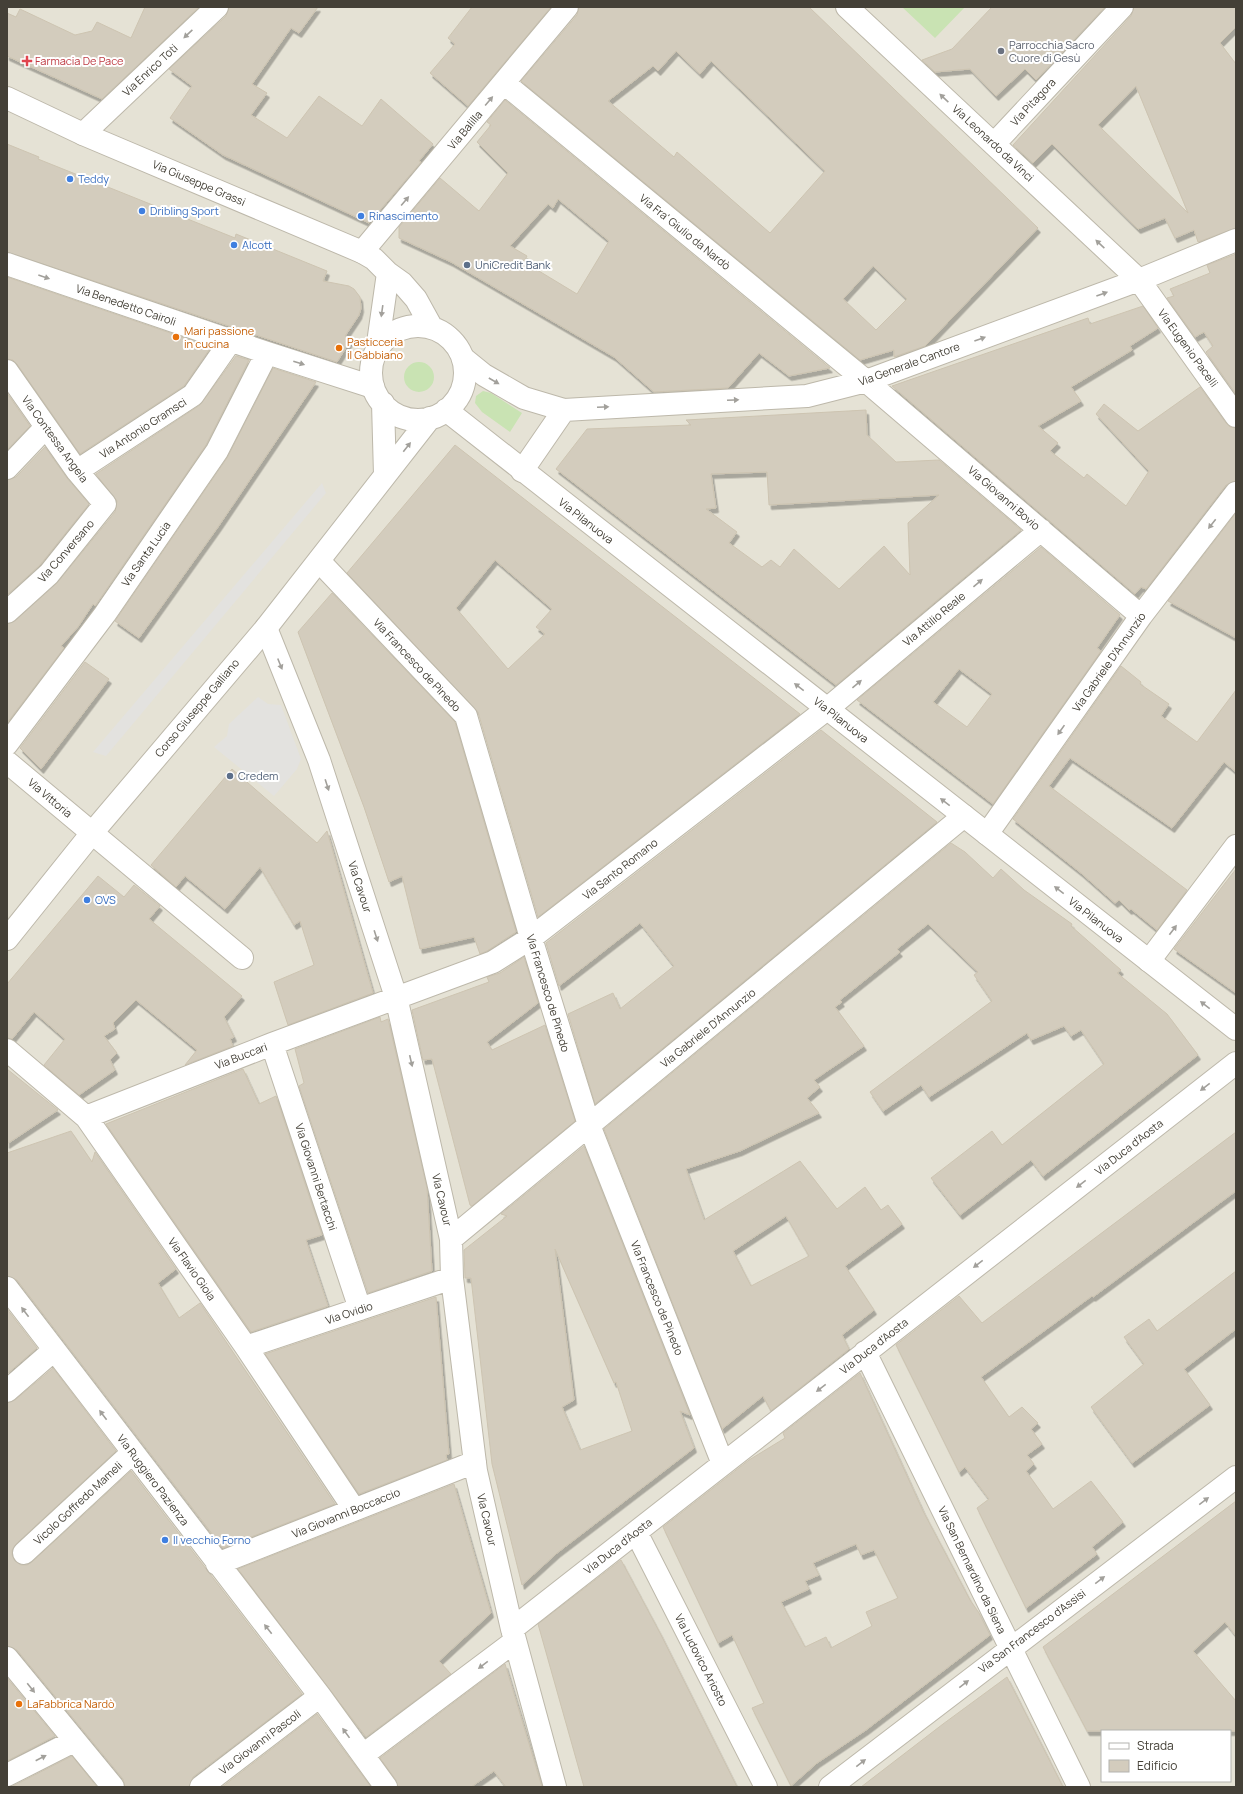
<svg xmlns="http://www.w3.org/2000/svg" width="1243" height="1794" font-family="Manrope,sans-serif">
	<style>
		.residential { fill: #e5e2d5; fill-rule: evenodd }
		.green { fill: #c9e3b3 }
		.parking { fill: #e3e2df }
		.building { fill: #d3ccbd; stroke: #cdc4b1; fill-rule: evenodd; filter: url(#shadow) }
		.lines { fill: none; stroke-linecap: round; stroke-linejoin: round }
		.minor-casing { stroke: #bdb8aa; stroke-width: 24 }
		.tertiary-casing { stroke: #bdb8aa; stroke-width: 24 }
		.minor { stroke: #fff; stroke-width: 22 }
		.tertiary { stroke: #fff; stroke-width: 22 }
		.oneway { fill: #a2a09b }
		.worship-dot { fill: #6b7280; stroke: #fff; stroke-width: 1.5 }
		.health-dot { fill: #e0444e; stroke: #fff; stroke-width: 1.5 }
		.shop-dot { fill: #3f7fe0; stroke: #fff; stroke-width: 1.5 }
		.service-dot { fill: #5c6f8a; stroke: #fff; stroke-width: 1.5 }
		.food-dot { fill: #e8710a; stroke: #fff; stroke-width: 1.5 }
		.labels { text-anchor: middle; stroke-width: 4; stroke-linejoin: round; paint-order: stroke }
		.worship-label { font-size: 11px; fill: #5b616d; stroke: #fff; text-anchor: start }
		.health-label { font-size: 11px; fill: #be3a42; stroke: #fff; text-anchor: start }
		.street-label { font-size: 11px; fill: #444037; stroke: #fff }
		.shop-label { font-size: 11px; fill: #366cbe; stroke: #fff; text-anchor: start }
		.service-label { font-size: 11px; fill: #4e5e75; stroke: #fff; text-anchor: start }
		.food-label { font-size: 11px; fill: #c56008; stroke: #fff; text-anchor: start }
	</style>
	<defs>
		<filter id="shadow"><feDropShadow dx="2.5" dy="4.5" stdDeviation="0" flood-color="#0004"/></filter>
	</defs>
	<rect width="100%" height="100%" fill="#f2f0e7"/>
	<path class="residential" d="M 7,7 L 1236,7 L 1236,1787 L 7,1787 ZM 1102,1731 L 1230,1731 L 1230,1781 L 1102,1781 Z"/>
	<path class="green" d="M 902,7 L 965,7 L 935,38 Z
		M404 377a15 15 0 1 1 30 0a15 15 0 1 1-30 0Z
		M 483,391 L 491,393 L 522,413 L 510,432 L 482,412 L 475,403 L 476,396 Z"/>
	<path class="parking" d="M 322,483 L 326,493 L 106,756 L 93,752 Z
		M 258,697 L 268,704 L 281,705 L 301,759 L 297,769 L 274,796 L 214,747 L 227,736 L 229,724 Z"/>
	<path class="building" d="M 145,7 L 199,7 L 102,99 L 7,56 L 7,13 L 16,17 L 20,9 L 75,35 L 92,31 L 97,22 L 131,38 Z
		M 229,7 L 318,7 L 299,33 L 291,28 L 252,84 L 267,93 L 251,115 L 287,138 L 319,96 L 362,126 L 381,99 L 433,144 L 419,161 L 421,162 L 369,223 L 223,155 L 170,118 L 192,86 L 169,69 L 226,16 Z
		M 472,7 L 551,7 L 468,106 L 430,73 L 455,44 L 448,38 Z
		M 579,7 L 809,7 L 1038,228 L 925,346 L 894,357 L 894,350 L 860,360 L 521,81 L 577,15 ZM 676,51 L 700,74 L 711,61 L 825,171 L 770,233 L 677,152 L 674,157 L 608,101 L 653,66 L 658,71 ZM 873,266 L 907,299 L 876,330 L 843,299 Z
		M 992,7 L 1105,7 L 1036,80 L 1025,69 L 996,96 L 970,69 L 935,72 L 922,60 L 952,49 Z
		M 1134,7 L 1236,7 L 1236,27 L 1220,43 L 1236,64 L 1236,228 L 1198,242 L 1194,230 L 1175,238 L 1165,218 L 1138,229 L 1052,144 L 1033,163 L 1013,145 L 1131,16 ZM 1136,86 L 1188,213 L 1098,125 Z
		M 505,100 L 830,368 L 789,376 L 759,353 L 728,388 L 654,392 L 614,357 L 451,262 L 399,238 L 399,227 L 440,178 L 479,211 L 508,173 L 477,142 L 491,125 L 487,122 ZM 558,199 L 609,241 L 577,294 L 524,262 L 527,256 L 510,246 L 548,204 L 553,208 Z
		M 7,144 L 39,157 L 38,159 L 235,238 L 236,234 L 327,271 L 323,281 L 349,286 L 354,289 L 360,297 L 361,308 L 359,315 L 345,336 L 352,338 L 337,362 L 7,252 Z
		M 1236,254 L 1236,394 L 1206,352 L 1213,346 L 1204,332 L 1195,337 L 1167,298 L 1174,296 L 1170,289 L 1210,273 L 1207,265 Z
		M 7,277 L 211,347 L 184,386 L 80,454 L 17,364 L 13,360 L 7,359 Z
		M 1143,306 L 1158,328 L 1130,346 L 1132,350 L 1071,387 L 1081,401 L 1038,426 L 1058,443 L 1050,451 L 1084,478 L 1087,474 L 1126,506 L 1149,471 L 1096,414 L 1104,404 L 1138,431 L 1200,387 L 1226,423 L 1230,427 L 1236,428 L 1236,481 L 1226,485 L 1146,589 L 1141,587 L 1135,594 L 892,386 L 1088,318 L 1090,324 Z
		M 236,356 L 249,360 L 206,445 L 95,606 L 93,604 L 78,627 L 61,646 L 64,648 L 7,723 L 7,624 L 15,621 L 57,583 L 115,512 L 117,501 L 96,474 L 200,405 Z
		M 273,368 L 316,382 L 218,527 L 139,638 L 115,621 L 227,458 Z
		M 7,393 L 30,426 L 7,450 Z
		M 866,410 L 867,435 L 896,462 L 939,460 L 1021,530 L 836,685 L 556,469 L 587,429 L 691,425 L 686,420 ZM 767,472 L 769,505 L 939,495 L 908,523 L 910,575 L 884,546 L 839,589 L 794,549 L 780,567 L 771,560 L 762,567 L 729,543 L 737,532 L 706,509 L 716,508 L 711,474 Z
		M 455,445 L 800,714 L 538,917 L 478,712 L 347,573 ZM 495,560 L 552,609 L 536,627 L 545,634 L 508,669 L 456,608 Z
		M 45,447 L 67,478 L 89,504 L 40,565 L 7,595 L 7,480 L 16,477 Z
		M 1236,513 L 1236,638 L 1168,601 Z
		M 1041,547 L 1120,615 L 1097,648 L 1101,651 L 993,804 L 857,700 ZM 959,669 L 992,694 L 967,727 L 933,702 Z
		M 332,593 L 455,722 L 516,932 L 487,951 L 480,954 L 474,937 L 420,949 L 402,876 L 389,882 L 364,807 L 298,632 Z
		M 85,662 L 109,679 L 41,769 L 20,748 Z
		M 1121,666 L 1141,682 L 1140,684 L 1169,704 L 1161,716 L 1197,742 L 1236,690 L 1236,772 L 1224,762 L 1172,828 L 1070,758 L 1049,786 L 1187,890 L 1157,930 L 1131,909 L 1129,910 L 1119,900 L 1115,903 L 1081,873 L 1013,819 Z
		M 821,730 L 937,822 L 595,1104 L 568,1014 L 613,993 L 620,1009 L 674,966 L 640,923 L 559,986 L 546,943 Z
		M 232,769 L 317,843 L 327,831 L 373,993 L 288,1025 L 274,982 L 314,965 L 300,921 L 294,925 L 260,867 L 225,909 L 185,876 L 176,887 L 151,865 Z
		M 951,843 L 965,852 L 993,878 L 1001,869 L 1024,890 L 1072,924 L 1071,926 L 1121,970 L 1117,973 L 1167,1014 L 1198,1055 L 1043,1176 L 1031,1160 L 960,1215 L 931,1178 L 992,1131 L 1002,1145 L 1104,1064 L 1081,1030 L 1071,1036 L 1064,1026 L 1031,1040 L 1027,1033 L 929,1097 L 921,1085 L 883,1111 L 870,1092 L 992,1001 L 974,975 L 978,972 L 928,924 L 897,949 L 900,952 L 840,1000 L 842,1002 L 835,1007 L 864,1046 L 814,1080 L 820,1087 L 807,1098 L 819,1113 L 740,1151 L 686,1169 L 704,1220 L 800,1161 L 837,1209 L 865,1187 L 881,1210 L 888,1205 L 902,1224 L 845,1266 L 874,1310 L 842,1335 L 849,1349 L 771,1411 L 763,1396 L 722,1429 L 604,1129 ZM 786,1216 L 809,1256 L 751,1286 L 733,1251 Z
		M 1236,869 L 1236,993 L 1174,949 Z
		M 98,876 L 124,897 L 134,885 L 160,906 L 149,919 L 242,996 L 224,1017 L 234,1037 L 230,1039 L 233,1046 L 185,1065 L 197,1050 L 136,1000 L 113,1023 L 115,1029 L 104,1036 L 117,1053 L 110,1060 L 115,1070 L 79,1095 L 44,1065 L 65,1039 L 34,1012 L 12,1039 L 7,1038 L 7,984 Z
		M 524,957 L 538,1003 L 487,1042 L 492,1050 L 545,1025 L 575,1121 L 472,1206 L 470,1205 L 432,1059 L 423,1060 L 412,1010 L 489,982 L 487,977 L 500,973 Z
		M 380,1017 L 381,1022 L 388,1019 L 427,1188 L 432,1271 L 368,1293 L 299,1086 L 304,1083 L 295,1049 Z
		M 7,1069 L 58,1110 L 7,1144 Z
		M 243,1069 L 259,1104 L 276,1096 L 322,1235 L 306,1240 L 328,1306 L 251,1332 L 106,1124 Z
		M 71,1131 L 92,1162 L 95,1152 L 176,1269 L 158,1283 L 179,1318 L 200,1303 L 335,1504 L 223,1548 L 17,1280 L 7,1276 L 7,1153 Z
		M 1236,1132 L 1236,1191 L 1093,1297 L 1092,1296 L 981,1377 L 1009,1417 L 1022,1407 L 1038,1423 L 1031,1429 L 1042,1444 L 1027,1455 L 1034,1464 L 1026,1471 L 1053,1509 L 1091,1481 L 1123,1522 L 1092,1547 L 1097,1554 L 1026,1608 L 977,1508 L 989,1499 L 965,1467 L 959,1472 L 896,1345 L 959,1296 L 982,1323 Z
		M 584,1146 L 690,1415 L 680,1411 L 694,1448 L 557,1553 L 522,1585 L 492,1464 L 471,1278 L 465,1278 L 464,1250 L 507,1216 L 501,1214 ZM 555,1249 L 614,1383 L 616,1382 L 632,1431 L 580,1450 L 562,1407 L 574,1400 Z
		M 1236,1271 L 1236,1329 L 1184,1369 L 1210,1405 L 1132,1463 L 1091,1407 L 1144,1364 L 1124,1337 L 1149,1319 L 1157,1331 Z
		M 436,1297 L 449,1454 L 446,1455 L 447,1460 L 359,1494 L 265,1354 Z
		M 7,1309 L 37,1348 L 7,1374 Z
		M 53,1368 L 116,1451 L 16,1544 L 12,1550 L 12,1555 L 15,1561 L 21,1565 L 27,1565 L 32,1562 L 131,1471 L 302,1694 L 193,1777 L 189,1787 L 125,1787 L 123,1779 L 17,1650 L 7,1646 L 7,1403 L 15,1400 Z
		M 860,1373 L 923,1511 L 970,1600 L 979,1613 L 990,1635 L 866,1730 L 817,1763 L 791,1786 L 752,1708 L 764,1703 L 732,1635 L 718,1643 L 663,1527 L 749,1460 L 785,1438 L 783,1433 ZM 856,1544 L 861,1555 L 874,1550 L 898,1598 L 866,1612 L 872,1626 L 831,1648 L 826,1637 L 805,1647 L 781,1602 L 809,1589 L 805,1581 L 819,1575 L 813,1563 Z
		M 454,1484 L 491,1613 L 439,1661 L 451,1674 L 366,1737 L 238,1569 Z
		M 1236,1501 L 1236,1636 L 1225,1622 L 1193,1651 L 1236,1701 L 1236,1731 L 1087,1731 L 1043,1647 Z
		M 621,1560 L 660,1633 L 737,1787 L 584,1787 L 538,1624 Z
		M 505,1664 L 542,1787 L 506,1787 L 494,1771 L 471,1787 L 398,1787 L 396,1780 L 380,1758 Z
		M 1007,1677 L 1063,1787 L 861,1787 L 943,1724 Z
		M 7,1678 L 55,1736 L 7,1761 Z
		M 317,1714 L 371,1787 L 222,1787 Z
		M 72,1756 L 97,1787 L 9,1787 L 13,1786 Z"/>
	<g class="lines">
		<defs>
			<path id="minor" d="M 847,7 L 1139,280 L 1236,416
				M 504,83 L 866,381 L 1141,616
				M 83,134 L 217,7
				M 994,144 L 1122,7
				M 362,252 L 567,7
				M 7,264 L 267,353 L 373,387
				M 463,358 L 484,375 L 524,398 L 564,410 L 807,396 L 866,381 L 1139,280 L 1236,240
				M 7,371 L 77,471 L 105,504 L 49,574 L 7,612
				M 7,468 L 45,428
				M 77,471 L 193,395 L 232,339
				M 522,471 L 564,410
				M 319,561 L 466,716 L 531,938 L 589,1125 L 723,1464
				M 266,628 L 319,760 L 396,997 L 451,1239 L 452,1278 L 476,1471 L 512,1629 L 555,1787
				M 7,744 L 105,614 L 217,451 L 267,353
				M 7,762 L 242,958
				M 987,834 L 1141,616 L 1236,493
				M 1149,961 L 1236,846
				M 272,1044 L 360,1309
				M 7,1050 L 86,1117 L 246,1347 L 354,1509
				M 86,1117 L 272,1044 L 493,962 L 531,938 L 827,709 L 1041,530
				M 451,1239 L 964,816
				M 7,1288 L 320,1696 L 386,1787
				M 246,1347 L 452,1278
				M 865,1352 L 1079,1787
				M 7,1391 L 54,1350
				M 636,1532 L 766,1787
				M 24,1553 L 132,1453
				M 217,1564 L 475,1462
				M 512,1629 L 1236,1063
				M 7,1658 L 113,1787
				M 363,1755 L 515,1641
				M 7,1775 L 74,1741
				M 201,1787 L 320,1696
				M 830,1787 L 1236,1477"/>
			<path id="tertiary" d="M 7,98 L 83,134 L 362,252 L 374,259 L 388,273 L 402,283 L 416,299 L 432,328
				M371 373a47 47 0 1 1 94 0a47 47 0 1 1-94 0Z
				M 377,350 L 388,273
				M 383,403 L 385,475
				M 446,410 L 1236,1029
				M 7,939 L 92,833 L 266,628 L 430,418"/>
		</defs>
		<use href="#minor" class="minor-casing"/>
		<use href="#tertiary" class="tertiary-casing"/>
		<use href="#minor" class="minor"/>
		<use href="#tertiary" class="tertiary"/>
	</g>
	<defs><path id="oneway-solid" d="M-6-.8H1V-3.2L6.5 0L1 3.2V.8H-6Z"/></defs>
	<g class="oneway">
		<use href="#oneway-solid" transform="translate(188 34) rotate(137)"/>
		<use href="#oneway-solid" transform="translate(944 98) rotate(-137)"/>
		<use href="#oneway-solid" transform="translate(489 101) rotate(-50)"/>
		<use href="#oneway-solid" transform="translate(405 201) rotate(-50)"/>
		<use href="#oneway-solid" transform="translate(1100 244) rotate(-137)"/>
		<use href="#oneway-solid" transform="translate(44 277) rotate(19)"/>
		<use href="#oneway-solid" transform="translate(1102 294) rotate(-20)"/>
		<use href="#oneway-solid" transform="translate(382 311) rotate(98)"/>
		<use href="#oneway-solid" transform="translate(980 339) rotate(-20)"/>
		<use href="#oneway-solid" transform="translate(299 363) rotate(18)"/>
		<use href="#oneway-solid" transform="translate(494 381) rotate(30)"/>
		<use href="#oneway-solid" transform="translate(733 400) rotate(-3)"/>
		<use href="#oneway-solid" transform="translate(603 407) rotate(-3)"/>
		<use href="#oneway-solid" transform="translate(407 447) rotate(-52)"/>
		<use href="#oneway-solid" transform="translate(1212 524) rotate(128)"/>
		<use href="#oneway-solid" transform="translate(978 583) rotate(-40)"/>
		<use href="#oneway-solid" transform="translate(280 664) rotate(68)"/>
		<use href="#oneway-solid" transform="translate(857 684) rotate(-40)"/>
		<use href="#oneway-solid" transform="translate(799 687) rotate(-142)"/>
		<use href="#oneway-solid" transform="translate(1061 730) rotate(125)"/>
		<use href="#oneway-solid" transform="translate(327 785) rotate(72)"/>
		<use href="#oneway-solid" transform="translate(945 802) rotate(-142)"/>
		<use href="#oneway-solid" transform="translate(1059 890) rotate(-142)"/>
		<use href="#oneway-solid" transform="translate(1173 930) rotate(-53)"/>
		<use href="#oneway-solid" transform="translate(376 936) rotate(72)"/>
		<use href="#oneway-solid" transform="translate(1205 1005) rotate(-142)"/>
		<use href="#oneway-solid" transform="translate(411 1061) rotate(77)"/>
		<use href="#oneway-solid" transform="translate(1205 1087) rotate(142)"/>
		<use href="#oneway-solid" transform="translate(1081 1184) rotate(142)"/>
		<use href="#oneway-solid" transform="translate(978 1264) rotate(142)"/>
		<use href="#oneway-solid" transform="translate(25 1312) rotate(-127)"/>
		<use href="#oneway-solid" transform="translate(821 1388) rotate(142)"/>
		<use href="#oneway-solid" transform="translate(103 1415) rotate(-127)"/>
		<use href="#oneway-solid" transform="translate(1204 1501) rotate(-37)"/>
		<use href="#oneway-solid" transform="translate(1100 1580) rotate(-37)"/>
		<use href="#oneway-solid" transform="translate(268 1629) rotate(-128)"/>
		<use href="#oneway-solid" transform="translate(483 1665) rotate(143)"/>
		<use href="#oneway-solid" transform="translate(964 1684) rotate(-38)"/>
		<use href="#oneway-solid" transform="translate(31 1688) rotate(51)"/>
		<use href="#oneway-solid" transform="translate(346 1733) rotate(-126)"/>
		<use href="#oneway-solid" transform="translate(41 1758) rotate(-27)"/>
		<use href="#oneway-solid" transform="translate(861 1763) rotate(-38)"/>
	</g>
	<circle class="worship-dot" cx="1001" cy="51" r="4"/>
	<path class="health-dot" d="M25 55h4v4h4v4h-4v4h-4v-4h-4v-4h4z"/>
	<g class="shop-dot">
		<circle cx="70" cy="179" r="4"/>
		<circle cx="142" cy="211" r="4"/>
		<circle cx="361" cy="216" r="4"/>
		<circle cx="234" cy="245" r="4"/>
		<circle cx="87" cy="900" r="4"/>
		<circle cx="165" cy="1540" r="4"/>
	</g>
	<g class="service-dot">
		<circle cx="467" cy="265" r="4"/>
		<circle cx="230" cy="776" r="4"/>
	</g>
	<g class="food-dot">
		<circle cx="176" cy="337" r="4"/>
		<circle cx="339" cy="348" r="4"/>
		<circle cx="19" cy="1704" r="4"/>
	</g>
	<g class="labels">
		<g class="worship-label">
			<text x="1009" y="49">Parrocchia Sacro<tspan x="1009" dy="13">Cuore di Gesù</tspan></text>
		</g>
		<g class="health-label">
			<text x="35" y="65">Farmacia De Pace</text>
		</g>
		<g class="street-label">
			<text transform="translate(150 70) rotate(-43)" y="4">Via Enrico Toti</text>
			<text transform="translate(1033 102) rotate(-47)" y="4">Via Pitagora</text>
			<text transform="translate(465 130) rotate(-50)" y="4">Via Balilla</text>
			<text transform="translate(993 143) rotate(43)" y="4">Via Leonardo da Vinci</text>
			<text transform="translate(199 183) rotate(23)" y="4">Via Giuseppe Grassi</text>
			<text transform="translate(685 232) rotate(39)" y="4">Via Fra' Giulio da Nardò</text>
			<text transform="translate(126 305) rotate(19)" y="4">Via Benedetto Cairoli</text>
			<text transform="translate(1188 348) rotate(54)" y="4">Via Eugenio Pacelli</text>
			<text transform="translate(909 364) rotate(-20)" y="4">Via Generale Cantore</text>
			<text transform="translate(143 428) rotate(-33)" y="4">Via Antonio Gramsci</text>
			<text transform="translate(55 439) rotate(54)" y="4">Via Contessa Angela</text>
			<text transform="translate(1004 498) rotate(41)" y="4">Via Giovanni Bovio</text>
			<text transform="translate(586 521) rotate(38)" y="4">Via Pilanuova</text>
			<text transform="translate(66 551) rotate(-49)" y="4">Via Conversano</text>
			<text transform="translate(146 554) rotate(-55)" y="4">Via Santa Lucia</text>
			<text transform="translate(934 619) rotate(-40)" y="4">Via Attilio Reale</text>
			<text transform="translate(1109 662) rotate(-55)" y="4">Via Gabriele D'Annunzio</text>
			<text transform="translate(417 665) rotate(47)" y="4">Via Francesco de Pinedo</text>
			<text transform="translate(197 708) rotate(-50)" y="4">Corso Giuseppe Galliano</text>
			<text transform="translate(841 720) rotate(38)" y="4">Via Pilanuova</text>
			<text transform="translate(50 798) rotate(40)" y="4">Via Vittoria</text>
			<text transform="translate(620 869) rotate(-38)" y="4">Via Santo Romano</text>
			<text transform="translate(360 887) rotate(72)" y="4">Via Cavour</text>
			<text transform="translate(1096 920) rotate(38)" y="4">Via Pilanuova</text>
			<text transform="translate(548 993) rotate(73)" y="4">Via Francesco de Pinedo</text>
			<text transform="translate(708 1028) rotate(-39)" y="4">Via Gabriele D'Annunzio</text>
			<text transform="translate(241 1056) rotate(-21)" y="4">Via Buccari</text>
			<text transform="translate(1129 1147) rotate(-38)" y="4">Via Duca d'Aosta</text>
			<text transform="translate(316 1177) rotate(72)" y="4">Via Giovanni Bertacchi</text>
			<text transform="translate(442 1200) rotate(77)" y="4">Via Cavour</text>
			<text transform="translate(192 1269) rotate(55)" y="4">Via Flavio Gioia</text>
			<text transform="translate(657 1298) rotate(68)" y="4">Via Francesco de Pinedo</text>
			<text transform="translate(349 1313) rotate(-18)" y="4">Via Ovidio</text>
			<text transform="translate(874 1346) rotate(-38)" y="4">Via Duca d'Aosta</text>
			<text transform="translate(153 1480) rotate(53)" y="4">Via Ruggiero Pazienza</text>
			<text transform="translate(78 1503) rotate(-43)" y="4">Vicolo Goffredo Mameli</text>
			<text transform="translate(346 1513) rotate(-22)" y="4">Via Giovanni Boccaccio</text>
			<text transform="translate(487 1520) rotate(77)" y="4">Via Cavour</text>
			<text transform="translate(618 1546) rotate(-38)" y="4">Via Duca d'Aosta</text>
			<text transform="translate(972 1570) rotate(64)" y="4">Via San Bernardino da Siena</text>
			<text transform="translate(1032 1631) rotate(-37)" y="4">Via San Francesco d'Assisi</text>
			<text transform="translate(701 1660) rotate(63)" y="4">Via Ludovico Ariosto</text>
			<text transform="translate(260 1742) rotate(-37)" y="4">Via Giovanni Pascoli</text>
		</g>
		<g class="shop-label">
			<text x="78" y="183">Teddy</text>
			<text x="150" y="215">Dribling Sport</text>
			<text x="369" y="220">Rinascimento</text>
			<text x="242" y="249">Alcott</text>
			<text x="95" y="904">OVS</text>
			<text x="173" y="1544">Il vecchio Forno</text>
		</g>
		<g class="service-label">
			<text x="475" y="269">UniCredit Bank</text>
			<text x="238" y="780">Credem</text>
		</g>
		<g class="food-label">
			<text x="184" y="335">Mari passione<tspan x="184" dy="13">in cucina</tspan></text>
			<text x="347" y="346">Pasticceria<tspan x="347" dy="13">il Gabbiano</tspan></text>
			<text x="27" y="1708">LaFabbrica Nardò</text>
		</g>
	</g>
	<rect width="1243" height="1794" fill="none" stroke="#444037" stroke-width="16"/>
	<rect x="1101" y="1730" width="130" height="52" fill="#ffffff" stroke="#b4b3af"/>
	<rect x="1109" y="1743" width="20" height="6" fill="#ffffff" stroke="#b4b3af"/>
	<text x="1137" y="1750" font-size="12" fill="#444037">Strada</text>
	<rect x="1109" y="1760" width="20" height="12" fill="#d3ccbd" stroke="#b4b3af"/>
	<text x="1137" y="1770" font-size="12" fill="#444037">Edificio</text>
</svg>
